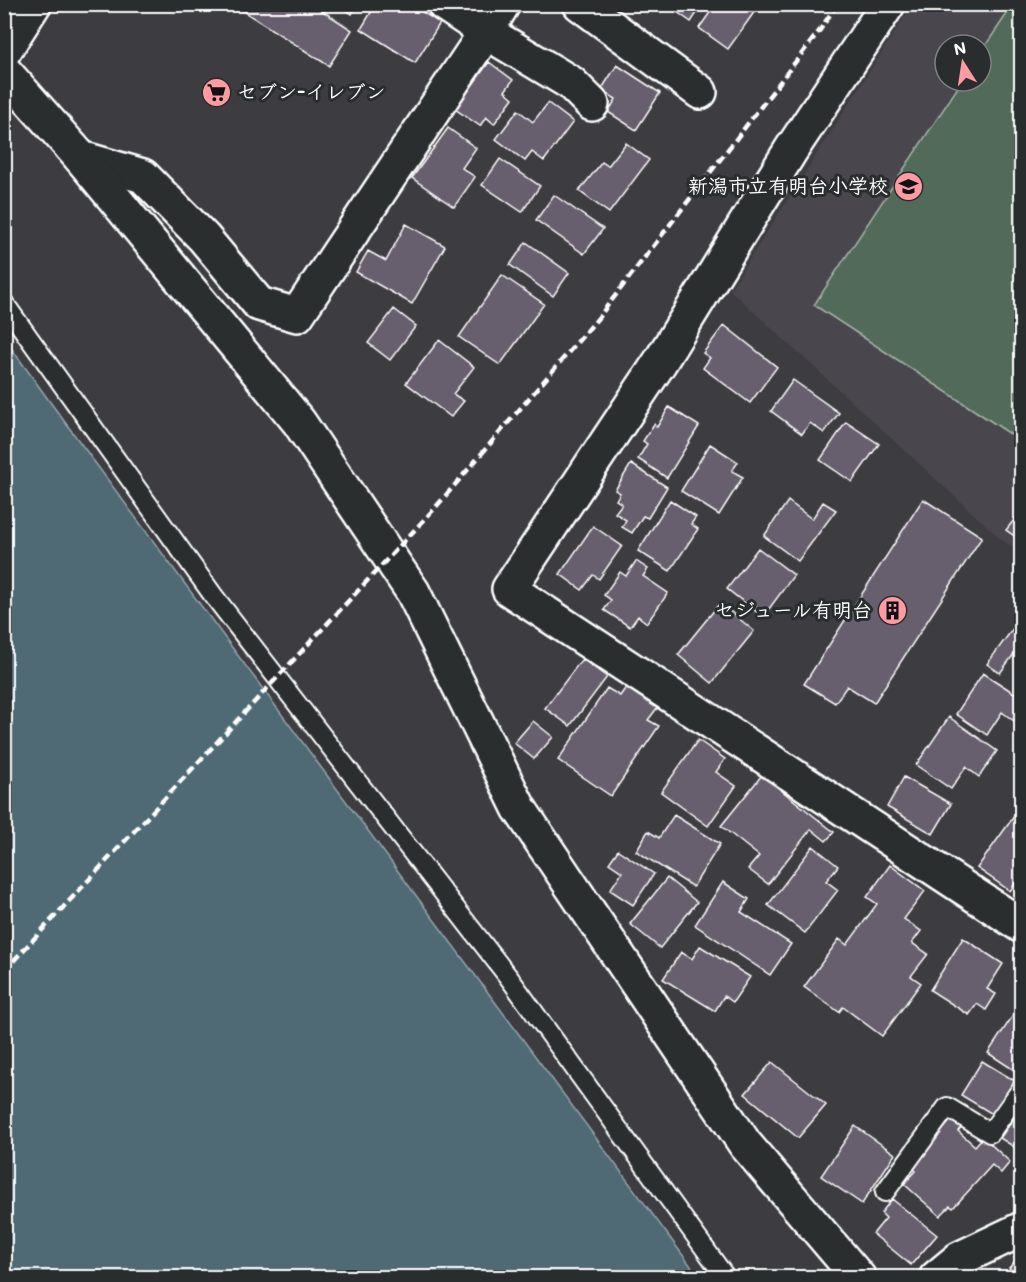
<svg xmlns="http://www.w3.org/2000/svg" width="1026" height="1282" font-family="Mali,'Klee One',sans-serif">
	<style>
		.built { fill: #4a464e; fill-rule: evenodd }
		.green { fill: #516b5a; stroke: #a8b5ac; stroke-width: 1.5 }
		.water { fill: #506a75; stroke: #96a6ac; stroke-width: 1.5 }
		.building { fill: #685e6e; stroke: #fff; stroke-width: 1.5 }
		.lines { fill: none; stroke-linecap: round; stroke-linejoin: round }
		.lane-casing { stroke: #fff; stroke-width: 22 }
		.street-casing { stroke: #fff; stroke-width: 38 }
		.secondary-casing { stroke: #fff; stroke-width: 38 }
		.lane { stroke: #2a2d2e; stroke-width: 18 }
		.street { stroke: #2a2d2e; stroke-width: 33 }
		.secondary { stroke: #2a2d2e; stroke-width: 33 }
		.rail { stroke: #fff; stroke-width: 4.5; stroke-dasharray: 9 4.5; stroke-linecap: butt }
		.labels { text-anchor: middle; stroke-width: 6; stroke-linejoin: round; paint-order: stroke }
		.poi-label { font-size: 20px; font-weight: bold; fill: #fff; stroke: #2a2d2e; text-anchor: end }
	</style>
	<rect width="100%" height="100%" fill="#3d3c41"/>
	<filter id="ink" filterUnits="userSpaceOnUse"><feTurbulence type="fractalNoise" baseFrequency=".0167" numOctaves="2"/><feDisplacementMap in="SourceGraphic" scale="12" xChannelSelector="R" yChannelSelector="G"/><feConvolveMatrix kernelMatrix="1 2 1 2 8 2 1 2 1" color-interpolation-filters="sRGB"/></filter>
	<g filter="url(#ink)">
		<path class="built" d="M 912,5 L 1021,5 L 1021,552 L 1002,540 L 730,290 ZM 945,45 L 981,45 L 981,81 L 945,81 Z"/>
		<path class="green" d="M 1013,5 L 1022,10 L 1021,441 L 814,305 L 962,81 L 981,81 L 981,52 Z"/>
		<path class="water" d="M 4,338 L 53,406 L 699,1277 L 5,1277 Z"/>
		<path class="building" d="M 232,4 L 312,4 L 352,30 L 329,66 Z
			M 337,4 L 358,4 L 352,14 Z
			M 376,4 L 410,4 L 440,23 L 415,63 L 361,29 Z
			M 666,4 L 703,4 L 691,22 Z
			M 716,4 L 760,4 L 728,49 L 699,28 Z
			M 489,62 L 513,80 L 505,91 L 513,98 L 494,124 L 486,117 L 480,126 L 455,109 Z
			M 617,65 L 660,93 L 636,130 L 608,112 L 616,99 L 601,90 Z
			M 548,103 L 573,122 L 544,161 L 532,152 L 525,161 L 496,139 L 518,110 L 533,122 Z
			M 448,128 L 476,148 L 462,168 L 475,177 L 454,207 L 412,178 Z
			M 626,143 L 649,160 L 609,213 L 579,191 L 602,162 L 608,166 Z
			M 500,159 L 540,186 L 522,212 L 482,185 Z
			M 554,195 L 603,229 L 584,254 L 536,220 Z
			M 406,224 L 445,246 L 412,304 L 356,272 L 368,251 L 386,261 Z
			M 526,242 L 569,273 L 553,296 L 510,265 Z
			M 502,275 L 544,304 L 500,365 L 459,337 Z
			M 394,309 L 416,326 L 390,360 L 368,343 Z
			M 724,325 L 777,367 L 750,403 L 703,368 L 710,358 L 703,353 Z
			M 439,340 L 474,367 L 453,394 L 464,401 L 451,417 L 406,383 Z
			M 793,380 L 839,413 L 824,433 L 810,423 L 802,434 L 771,411 Z
			M 669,407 L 699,426 L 667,478 L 638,459 L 647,444 L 643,441 L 654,424 L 657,427 Z
			M 846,422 L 879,444 L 852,482 L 820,460 Z
			M 710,444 L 738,462 L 732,471 L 743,477 L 719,515 L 681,491 Z
			M 631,464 L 667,487 L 648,518 L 643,516 L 632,533 L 622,527 L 626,520 L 615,513 L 622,504 L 616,500 L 620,493 L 615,490 Z
			M 923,499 L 982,537 L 874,703 L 847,686 L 835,703 L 804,684 Z
			M 670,500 L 696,517 L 691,524 L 698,529 L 670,571 L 638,551 Z
			M 788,501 L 812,519 L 823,502 L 836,510 L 798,561 L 764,536 Z
			M 1022,510 L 1022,541 L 1006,530 Z
			M 593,526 L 622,546 L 599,579 L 593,575 L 582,590 L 560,574 Z
			M 758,548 L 794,575 L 763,617 L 727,589 Z
			M 636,561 L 648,569 L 643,576 L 668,593 L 647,623 L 638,616 L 630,627 L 604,610 L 611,600 L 604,595 L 620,572 L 626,576 Z
			M 720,603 L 754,631 L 712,683 L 678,655 Z
			M 1014,627 L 1022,633 L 1022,659 L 1014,654 L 1000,673 L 987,664 Z
			M 582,659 L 607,677 L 570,726 L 545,708 Z
			M 983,673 L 1022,698 L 1022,709 L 1014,721 L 1002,712 L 987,735 L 956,714 Z
			M 627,686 L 658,707 L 648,720 L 659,726 L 611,796 L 558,760 L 607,688 L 620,696 Z
			M 949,717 L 997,751 L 979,777 L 966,767 L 951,789 L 916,765 Z
			M 533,721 L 553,737 L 534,759 L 514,743 Z
			M 698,740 L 725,759 L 716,772 L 736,786 L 708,826 L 661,792 Z
			M 762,775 L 834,832 L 826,841 L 811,829 L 768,884 L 748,869 L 759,856 L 721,826 Z
			M 904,777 L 951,804 L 933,834 L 887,807 Z
			M 1017,812 L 1022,814 L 1022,874 L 1010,891 L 977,868 Z
			M 674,815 L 720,844 L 693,887 L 636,851 L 648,831 L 659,838 Z
			M 813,846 L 838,866 L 826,881 L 838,890 L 805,933 L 768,905 Z
			M 618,850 L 654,874 L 633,905 L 610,890 L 622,872 L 609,863 Z
			M 890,865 L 925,891 L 904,919 L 921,931 L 912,943 L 928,954 L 911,976 L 921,983 L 882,1036 L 843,1007 L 839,1012 L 804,987 L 839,939 L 847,945 L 877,904 L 867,897 Z
			M 667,878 L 697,902 L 660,948 L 630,924 Z
			M 723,882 L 749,899 L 741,912 L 791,944 L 770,975 L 695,925 Z
			M 963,938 L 1003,964 L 987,989 L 996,994 L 986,1010 L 977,1004 L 969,1015 L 930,990 Z
			M 700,946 L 750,977 L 733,1002 L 724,996 L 715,1011 L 663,979 L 681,952 L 692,959 Z
			M 1022,1002 L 1022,1072 L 1020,1074 L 988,1053 Z
			M 982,1061 L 1020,1084 L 999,1118 L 961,1095 Z
			M 772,1062 L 826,1105 L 798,1138 L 745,1094 Z
			M 1022,1107 L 1022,1152 L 1000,1138 Z
			M 954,1117 L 963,1125 L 958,1131 L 975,1146 L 983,1137 L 1010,1162 L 1001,1173 L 992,1165 L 953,1208 L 950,1206 L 940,1216 L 904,1184 L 916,1171 L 910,1166 Z
			M 855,1126 L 895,1154 L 862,1204 L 821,1176 Z
			M 892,1199 L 937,1235 L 911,1265 L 873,1234 L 886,1218 L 881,1213 Z
			M 1022,1253 L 1022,1278 L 1020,1278 L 1009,1268 Z"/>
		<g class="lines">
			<defs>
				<path id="lane" d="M 4,303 L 213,595 L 510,979 L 726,1278
					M 885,1192 L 947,1107 L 990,1133 L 1022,1088"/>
				<path id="street" d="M 503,4 L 486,32 L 571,83 L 592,104
					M 580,4 L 700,92
					M 888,4 L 791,150 L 660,362 L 509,589 L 1022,926
					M 81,158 L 143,176 L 204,238 L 259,304 L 297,315 L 486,32 L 444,4
					M 936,1278 L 959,1259 L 1022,1229"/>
				<path id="secondary" d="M 4,51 L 34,4
					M 4,71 L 81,158 L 299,422 L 413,592 L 519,808 L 745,1144 L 859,1278"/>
			</defs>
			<use href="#lane" class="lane-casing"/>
			<use href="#street" class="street-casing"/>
			<use href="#secondary" class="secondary-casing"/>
			<use href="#lane" class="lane"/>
			<use href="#street" class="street"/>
			<use href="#secondary" class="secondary"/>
			<path class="rail" d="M 4,971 L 435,508 L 598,318 L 820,30 L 837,4"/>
		</g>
	</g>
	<defs>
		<symbol id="supermarket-disc" viewBox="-11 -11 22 22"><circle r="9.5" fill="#ff9aa2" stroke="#2a2d2e"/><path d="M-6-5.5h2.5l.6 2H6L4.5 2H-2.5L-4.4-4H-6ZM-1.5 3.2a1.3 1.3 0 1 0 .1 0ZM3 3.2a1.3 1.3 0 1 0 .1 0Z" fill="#111"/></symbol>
		<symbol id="school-disc" viewBox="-11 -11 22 22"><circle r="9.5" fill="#ff9aa2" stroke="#2a2d2e"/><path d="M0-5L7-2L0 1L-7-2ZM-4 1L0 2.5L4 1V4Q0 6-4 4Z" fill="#111"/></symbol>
		<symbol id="building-disc" viewBox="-11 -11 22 22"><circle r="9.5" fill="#ff9aa2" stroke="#2a2d2e"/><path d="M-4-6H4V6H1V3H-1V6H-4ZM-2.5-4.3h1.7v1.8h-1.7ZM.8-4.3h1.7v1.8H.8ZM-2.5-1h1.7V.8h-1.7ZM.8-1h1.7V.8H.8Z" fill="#111"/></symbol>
	</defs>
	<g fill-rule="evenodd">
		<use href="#supermarket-disc" x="200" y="76" width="33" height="33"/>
		<use href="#school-disc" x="892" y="170" width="33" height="33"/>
		<use href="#building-disc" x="876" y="594" width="33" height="33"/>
	</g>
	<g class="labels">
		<g class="poi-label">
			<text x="237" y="99" text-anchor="start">セブン-イレブン</text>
			<text x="888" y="193">新潟市立有明台小学校</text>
			<text x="872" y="617">セジュール有明台</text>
		</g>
	</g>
	<rect width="1026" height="1282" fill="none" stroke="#2a2d2e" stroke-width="24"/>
	<rect x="12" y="12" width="1002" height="1258" fill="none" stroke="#fff" stroke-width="2" filter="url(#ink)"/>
	<g transform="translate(963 63) rotate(348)"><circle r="28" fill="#2a2d2e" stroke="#7f8182" stroke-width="1.5"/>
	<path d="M0-4.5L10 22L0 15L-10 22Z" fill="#ff9aa2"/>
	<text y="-9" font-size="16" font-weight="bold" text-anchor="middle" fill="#ffffff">N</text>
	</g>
</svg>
